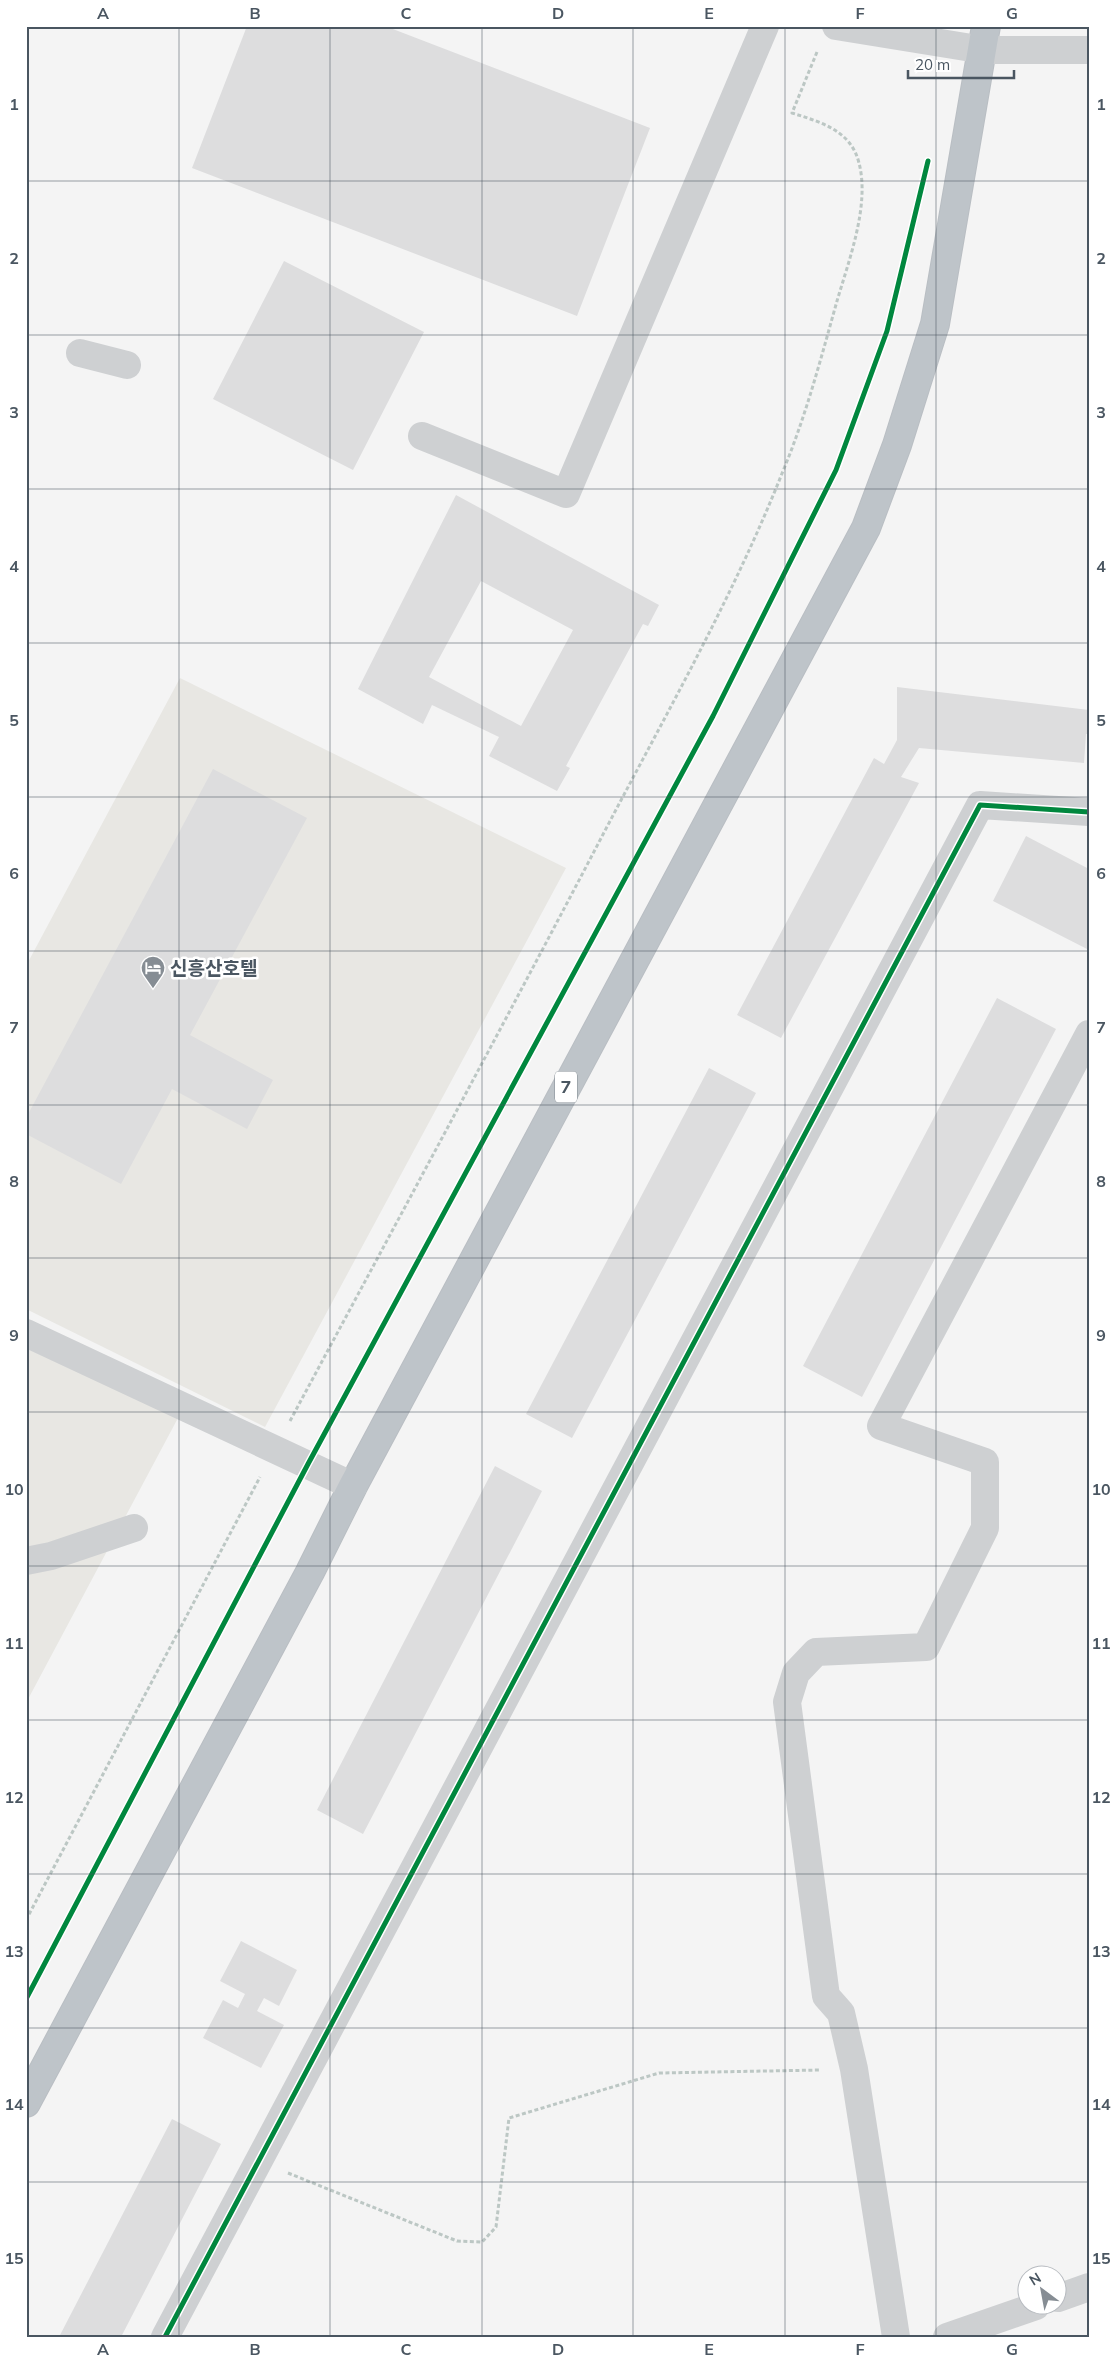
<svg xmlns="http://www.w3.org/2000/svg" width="1115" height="2363" font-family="Mulish,'Noto Sans KR',sans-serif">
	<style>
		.commercial { fill: #e8e7e3 }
		.building { fill: #ddddde; fill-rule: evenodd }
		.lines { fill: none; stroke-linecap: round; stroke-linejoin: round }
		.highway-casing { stroke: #b9bec3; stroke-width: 30 }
		.path { stroke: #bcc7c4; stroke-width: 3; stroke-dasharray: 4 2.5; stroke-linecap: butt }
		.minor { stroke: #ced0d2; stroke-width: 28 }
		.highway { stroke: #bec4c9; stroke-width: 28 }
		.cycleway-casing { stroke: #fff; stroke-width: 8 }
		.cycleway { stroke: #00873e; stroke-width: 5 }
		.grid { fill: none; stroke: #4a5661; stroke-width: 1; stroke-opacity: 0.55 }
		.labels { text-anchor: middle; stroke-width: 5; stroke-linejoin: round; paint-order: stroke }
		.shield { fill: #fff; stroke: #808990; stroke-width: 1 }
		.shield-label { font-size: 18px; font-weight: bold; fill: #4a5661 }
		.poi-label { font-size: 19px; font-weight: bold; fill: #4a5661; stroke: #fff; text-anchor: start }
		.neatline { fill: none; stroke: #4a5661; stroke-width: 2 }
		.grid-label { font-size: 16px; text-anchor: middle; font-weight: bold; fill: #4a5661 }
	</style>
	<rect width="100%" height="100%" fill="#f4f4f4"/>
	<path class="commercial" d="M 180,678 L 566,868 L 265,1427 L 26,1309 L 26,966 Z
		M 26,1348 L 178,1418 L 26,1703 Z"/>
	<path class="building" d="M 247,26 L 385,26 L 650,128 L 577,316 L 192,168 Z
		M 284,261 L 424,332 L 353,470 L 213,399 Z
		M 456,495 L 659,605 L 648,626 L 643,624 L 566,766 L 570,768 L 557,791 L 489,756 L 499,737 L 432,705 L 423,724 L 358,689 ZM 481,581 L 573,630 L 521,726 L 429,677 Z
		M 897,687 L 1089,710 L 1089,734 L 1086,734 L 1084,763 L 919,748 L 901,777 L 919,783 L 781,1038 L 737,1015 L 874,758 L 884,764 L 897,740 Z
		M 213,769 L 307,818 L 190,1035 L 273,1080 L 247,1129 L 172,1089 L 121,1184 L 26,1134 L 26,1118 Z
		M 1026,836 L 1089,869 L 1089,950 L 993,901 Z
		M 997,998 L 1056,1029 L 862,1397 L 803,1366 Z
		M 709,1068 L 756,1093 L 572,1438 L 526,1414 Z
		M 495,1466 L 542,1491 L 363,1834 L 317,1810 Z
		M 241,1941 L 297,1970 L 279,2006 L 264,1998 L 257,2011 L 284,2025 L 261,2068 L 203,2038 L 223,2000 L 238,2008 L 245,1994 L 220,1981 Z
		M 172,2119 L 221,2144 L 121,2337 L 59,2337 Z"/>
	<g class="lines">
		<defs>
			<path id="highway" d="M 26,2103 L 310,1572 L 353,1486 L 866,528 L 897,445 L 935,324 L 986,26"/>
		</defs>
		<use href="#highway" class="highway-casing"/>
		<path class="path" d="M 290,1421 C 393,1229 497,1037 598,844 C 662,721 732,600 783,471 C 806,416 821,358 837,301 C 849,260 870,205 859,163 C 851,130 820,122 792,113 L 817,52
			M 26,1920 L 260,1477
			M 288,2173 L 457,2241 L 482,2242 L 496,2227 L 509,2118 L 659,2073 L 821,2070"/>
		<path class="minor" d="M 836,26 L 984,50 L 1089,50
			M 80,353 L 127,365
			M 422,436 L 566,494 L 765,26
			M 26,1333 L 353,1486
			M 26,1561 L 51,1556 L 134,1528
			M 1058,2298 L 1089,2287
			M 165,2337 L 980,805 L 1089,812
			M 896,2337 L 854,2069 L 841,2013 L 826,1996 L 787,1702 L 796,1673 L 816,1652 L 926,1647 L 985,1528 L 985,1462 L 881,1426 L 1089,1034
			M 947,2337 L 1036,2306"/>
		<use href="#highway" class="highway"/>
		<defs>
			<path id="cycleway" d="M 26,1999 L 308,1464 L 713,716 L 836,470 L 887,331 L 928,161
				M 165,2337 L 980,805 L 1089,812"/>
		</defs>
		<use href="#cycleway" class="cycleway-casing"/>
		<use href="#cycleway" class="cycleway"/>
	</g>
	<path class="grid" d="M 179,26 L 179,2337M 330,26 L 330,2337M 482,26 L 482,2337M 633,26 L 633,2337M 785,26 L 785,2337M 936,26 L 936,2337M 26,181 L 1089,181M 26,335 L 1089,335M 26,489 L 1089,489M 26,643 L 1089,643M 26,797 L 1089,797M 26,951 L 1089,951M 26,1105 L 1089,1105M 26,1258 L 1089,1258M 26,1412 L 1089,1412M 26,1566 L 1089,1566M 26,1720 L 1089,1720M 26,1874 L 1089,1874M 26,2028 L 1089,2028M 26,2182 L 1089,2182"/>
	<defs>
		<symbol id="hotel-pin" viewBox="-11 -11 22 30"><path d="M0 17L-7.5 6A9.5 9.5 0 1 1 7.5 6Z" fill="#868d94" stroke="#fff"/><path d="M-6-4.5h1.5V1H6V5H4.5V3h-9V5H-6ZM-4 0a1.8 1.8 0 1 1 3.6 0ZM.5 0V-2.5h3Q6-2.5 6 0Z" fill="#fff"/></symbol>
	</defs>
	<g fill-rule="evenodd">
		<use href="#hotel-pin" x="139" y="954" width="28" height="38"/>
	</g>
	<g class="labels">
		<rect class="shield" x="555" y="1071.5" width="22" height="31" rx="4"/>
		<g class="shield-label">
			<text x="566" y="1093">7</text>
		</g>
		<g class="poi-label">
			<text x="170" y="975">신흥산호텔</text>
		</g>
	</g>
	<rect width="1115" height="2363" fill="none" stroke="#ffffff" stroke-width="55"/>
	<g transform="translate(1042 2290) rotate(328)"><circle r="24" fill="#ffffff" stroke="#b7bbc0"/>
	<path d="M0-4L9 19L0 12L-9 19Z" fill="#868d94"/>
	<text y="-8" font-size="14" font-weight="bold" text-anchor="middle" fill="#4a5661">N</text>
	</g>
	<path d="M908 70v8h106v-8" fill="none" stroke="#4a5661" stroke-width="2.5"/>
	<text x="915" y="70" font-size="15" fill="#4a5661" stroke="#ffffff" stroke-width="4" paint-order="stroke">20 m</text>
	<rect x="28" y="28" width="1060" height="2308" class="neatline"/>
	<g class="grid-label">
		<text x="103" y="19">A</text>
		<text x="255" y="19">B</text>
		<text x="406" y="19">C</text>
		<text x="558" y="19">D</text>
		<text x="709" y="19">E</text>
		<text x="860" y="19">F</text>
		<text x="1012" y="19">G</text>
		<text x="14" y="110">1</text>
		<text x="1101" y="110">1</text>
		<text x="14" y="264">2</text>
		<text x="1101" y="264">2</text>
		<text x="14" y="418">3</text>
		<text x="1101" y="418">3</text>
		<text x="14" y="572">4</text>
		<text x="1101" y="572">4</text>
		<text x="14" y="726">5</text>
		<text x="1101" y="726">5</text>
		<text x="14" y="879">6</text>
		<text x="1101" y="879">6</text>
		<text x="14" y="1033">7</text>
		<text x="1101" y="1033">7</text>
		<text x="14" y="1187">8</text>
		<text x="1101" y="1187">8</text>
		<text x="14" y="1341">9</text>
		<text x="1101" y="1341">9</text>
		<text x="14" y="1495">10</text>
		<text x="1101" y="1495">10</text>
		<text x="14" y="1649">11</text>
		<text x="1101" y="1649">11</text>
		<text x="14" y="1803">12</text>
		<text x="1101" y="1803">12</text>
		<text x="14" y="1957">13</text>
		<text x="1101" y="1957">13</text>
		<text x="14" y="2110">14</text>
		<text x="1101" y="2110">14</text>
		<text x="14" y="2264">15</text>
		<text x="1101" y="2264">15</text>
		<text x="103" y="2355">A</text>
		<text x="255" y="2355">B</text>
		<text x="406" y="2355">C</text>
		<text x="558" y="2355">D</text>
		<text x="709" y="2355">E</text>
		<text x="860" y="2355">F</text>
		<text x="1012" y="2355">G</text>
	</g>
</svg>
